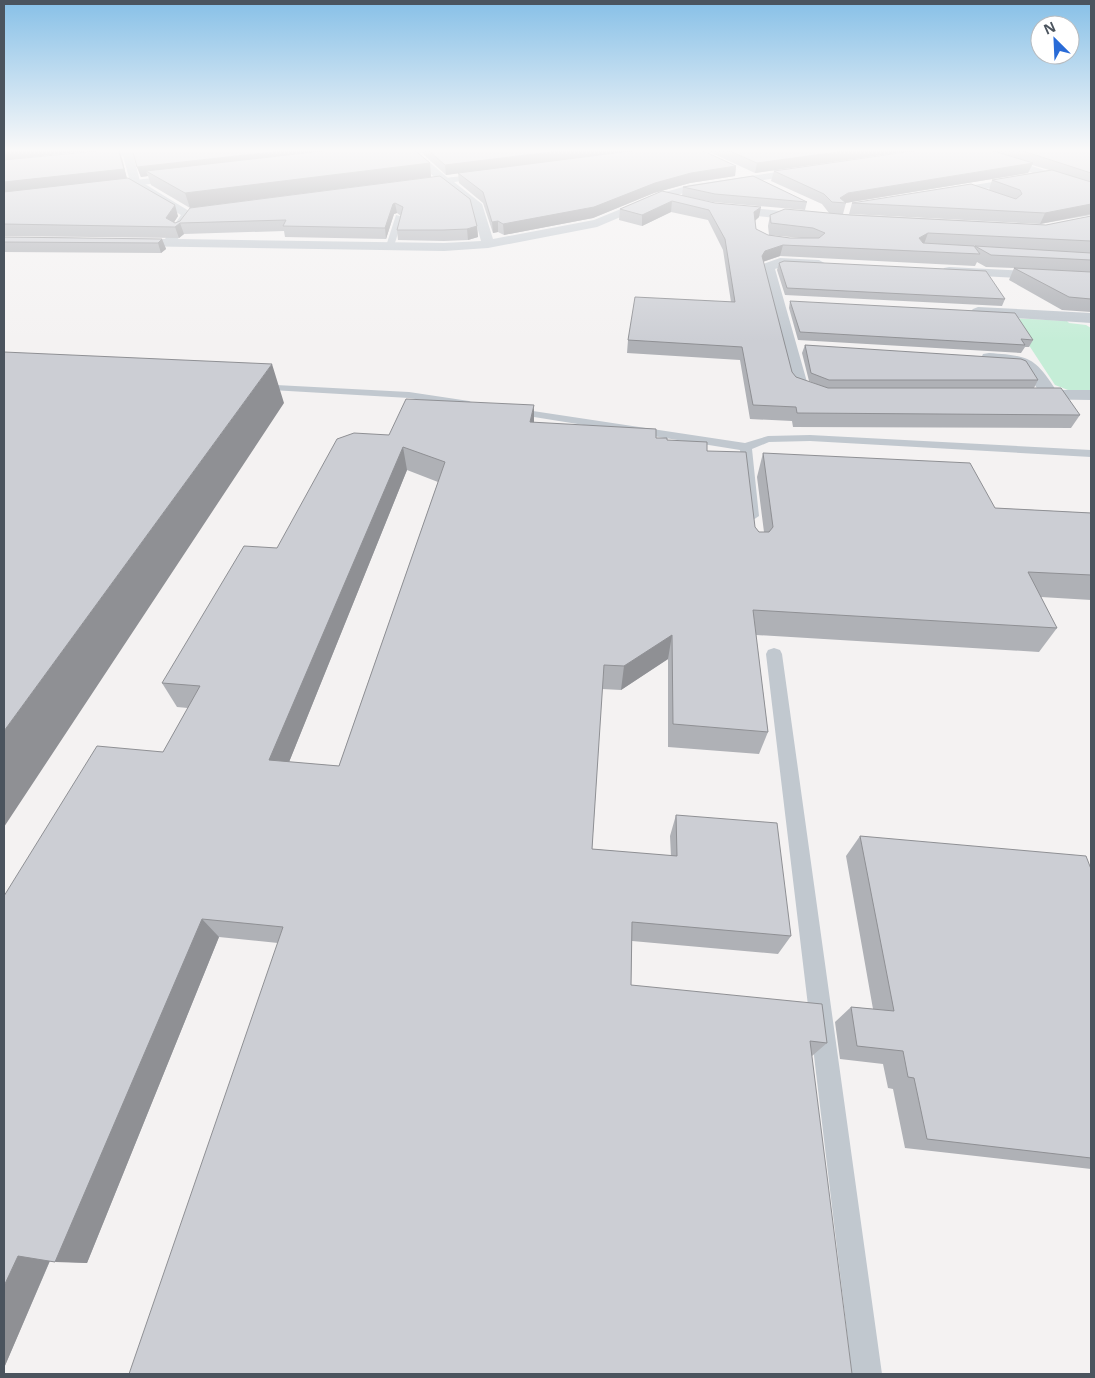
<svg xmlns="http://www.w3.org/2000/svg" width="1095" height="1378" font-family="'Open Sans',sans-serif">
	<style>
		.green { fill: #c5edd7 }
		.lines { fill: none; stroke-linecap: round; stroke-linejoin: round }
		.service { fill: #c1c8cf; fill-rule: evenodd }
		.minor { fill: #c1c8cf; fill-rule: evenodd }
		.tertiary { fill: #c1c8cf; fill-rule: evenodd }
		.wall { fill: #afb1b6; fill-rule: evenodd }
		.shaded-wall { fill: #8f9094 }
		.building { fill: #ccced4; stroke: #8f9094; fill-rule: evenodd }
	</style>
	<rect width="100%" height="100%" fill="#f4f2f2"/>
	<path class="green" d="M 1011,318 L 1067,321 L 1069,323 L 1086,325 L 1091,328 L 1091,391 L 1068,390 L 1055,385 Z"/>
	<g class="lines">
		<path class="service" d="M 396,215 L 403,217 L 394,246 L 390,248 L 386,246 Z
			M 257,384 L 409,392 L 469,401 L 474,404 L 469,407 L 409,398 L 253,389 L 252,387 L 253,385 Z
			M 513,408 L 745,443 L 768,436 L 810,435 L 1091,450 L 1091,457 L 810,441 L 769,442 L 752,449 L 759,516 L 753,520 L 747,516 L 740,450 L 509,413 L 508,411 Z
			M 774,648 L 780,650 L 782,654 L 882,1374 L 852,1374 L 766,654 L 768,650 Z"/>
		<path class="minor" d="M 122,149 L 165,149 L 160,152 L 133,155 L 140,181 L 194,214 L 178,239 L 444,243 L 481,241 L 472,208 L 442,184 L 413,187 L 407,184 L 409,182 L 498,172 L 499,174 L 494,177 L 454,182 L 482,204 L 493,239 L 594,220 L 655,195 L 690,185 L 810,167 L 815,170 L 810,173 L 691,191 L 663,199 L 597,227 L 488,248 L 444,251 L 126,246 L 120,242 L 121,239 L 165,239 L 181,215 L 131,185 L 123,156 L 82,160 L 77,157 L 82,154 Z
			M 406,149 L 429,149 C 424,154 413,154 406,152 Z
			M 1028,176 L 1032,177 L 1033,179 L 1032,181 L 944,196 L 938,193 L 944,190 Z
			M 724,205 L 811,214 L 817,218 L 811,222 L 720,212 L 718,209 Z
			M 780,258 L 819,260 L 826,264 C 818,273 788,263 775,269 L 807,382 L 833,391 L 836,395 L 833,399 C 820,402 805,393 793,389 L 790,385 L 761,267 L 763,264 Z
			M 949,267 L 1091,274 L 1091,282 L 944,274 L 942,271 L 944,268 Z
			M 978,307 L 1091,313 L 1091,323 L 973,315 L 970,312 L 973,309 Z
			M 989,353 C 1028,356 1034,356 1056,390 L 1091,390 L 1091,400 L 1022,399 L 1019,395 L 1022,391 L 1038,390 C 1018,357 1015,369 983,362 L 981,358 L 983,354 Z"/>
		<path class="tertiary" d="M 403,149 L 414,149 L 448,178 L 449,180 L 448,182 L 440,182 Z
			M 965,149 L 979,149 L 1091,185 L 1091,192 L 966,151 Z
			M 188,174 L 193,177 L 192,179 L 99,190 L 93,187 L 99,184 Z"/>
	</g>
	<path class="wall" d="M 4,149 L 106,149 L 29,157 L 118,149 L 127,178 L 178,216 L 174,222 L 175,223 L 440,176 L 477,226 L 478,237 L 468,240 L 444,241 L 398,240 L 397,230 L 401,216 L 397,213 L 394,214 L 386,239 L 285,237 L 284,231 L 184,234 L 179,238 L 4,236 Z
		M 422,149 L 699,149 L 736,166 L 735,176 L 690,183 L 654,193 L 593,218 L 504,235 L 498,232 L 493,233 L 483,203 L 459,183 L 458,173 L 446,175 L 423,154 Z
		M 703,149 L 924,149 L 755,173 Z
		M 927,149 L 1091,149 L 1091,215 L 1040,224 L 849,214 L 852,203 L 989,190 L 992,180 L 1049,170 L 1032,165 L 1028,173 L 846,203 L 843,214 L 1046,225 L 1091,216 L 1091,312 L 1062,310 L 1009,280 L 1014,268 L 986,267 L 977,262 L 975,266 L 780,256 L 763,262 L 792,372 L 796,377 L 821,386 L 809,381 L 802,353 L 805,345 L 1038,380 L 1034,388 L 1080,415 L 1071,428 L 793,427 L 792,421 L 750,419 L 740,360 L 627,353 L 628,340 L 731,302 L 723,250 L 708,220 L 671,212 L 642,226 L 619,220 L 620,209 L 662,191 L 759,217 L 755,221 L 756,229 L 768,235 L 790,238 L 801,238 L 769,235 L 768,226 L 770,215 L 829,213 L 822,204 L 771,181 L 774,171 Z
		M 430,163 L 431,177 L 190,208 L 151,185 L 148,176 L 141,177 L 137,167 Z
		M 683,187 L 807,202 L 805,210 L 713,202 L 682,196 Z
		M 4,237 L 162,239 L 166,249 L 161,253 L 4,252 Z
		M 779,263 L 1005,299 L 1002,306 L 785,295 L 777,270 Z
		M 790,301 L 1033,340 L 1029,347 L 1025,347 L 1021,353 L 798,340 L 789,308 Z
		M 534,423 L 656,438 L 707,451 L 755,527 L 759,532 L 764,532 L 757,477 L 763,453 L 995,508 L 1091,513 L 1091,600 L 1041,597 L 1057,628 L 1039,652 L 756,635 L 768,732 L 759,754 L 668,747 L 668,659 L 621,690 L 602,689 L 592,849 L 671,856 L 670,836 L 676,815 L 791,936 L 778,954 L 632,941 L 631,985 L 827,1043 L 812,1056 L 278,943 L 219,937 L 87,1263 L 50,1261 L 4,1368 L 4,896 L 163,752 L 188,708 L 177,707 L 162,683 L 277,548 L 389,435 ZM 407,470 L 438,482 L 339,766 L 289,762 Z
		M 860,836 L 1091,869 L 1091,1169 L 905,1148 L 893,1089 L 888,1088 L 883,1064 L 840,1059 L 835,1022 L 851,1007 L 873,1009 L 846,856 Z"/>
	<path class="shaded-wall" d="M 17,149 L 106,149 L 4,160 L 4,150 Z
		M 118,149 L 122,158 L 127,179 L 4,193 L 4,182 Z
		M 299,149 L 381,149 L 146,171 L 148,176 L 141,177 L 137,167 Z
		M 574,149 L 649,149 L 446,175 L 445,165 Z
		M 859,149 L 924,149 L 755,173 L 757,163 Z
		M 430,163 L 431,177 L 190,208 L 185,193 Z
		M 1033,163 L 1028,173 L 845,203 L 840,198 L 848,193 Z
		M 736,166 L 735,176 L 690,183 L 654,193 L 593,218 L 504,235 L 503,224 L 691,173 Z
		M 672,201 L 671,212 L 642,226 L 642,215 Z
		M 395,203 L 397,213 L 394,214 L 386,239 L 385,228 L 393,204 Z
		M 1091,204 L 1091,214 L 1040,224 L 1045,213 Z
		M 175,205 L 178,216 L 171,227 L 166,218 Z
		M 761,207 L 759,217 L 752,223 L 754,212 Z
		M 498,221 L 498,232 L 493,233 L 492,222 Z
		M 180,223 L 184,234 L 179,238 L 175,227 Z
		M 477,226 L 478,237 L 468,240 L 467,229 Z
		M 928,233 L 924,244 L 919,238 Z
		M 162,239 L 166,249 L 161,253 L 158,243 Z
		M 783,245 L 780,256 L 762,262 L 762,256 L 765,251 Z
		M 272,364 L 284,403 L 4,827 L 4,731 Z
		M 534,405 L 534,428 L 530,422 Z
		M 403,447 L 407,470 L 281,782 L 269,760 Z
		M 672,635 L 668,659 L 621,690 L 624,666 Z
		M 202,919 L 219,937 L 87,1263 L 55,1262 Z
		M 18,1256 L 51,1258 L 4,1368 L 4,1286 Z"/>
	<path class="building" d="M 4,149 L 17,149 L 4,150 Z
		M 118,149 L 124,169 L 4,182 L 4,160 Z
		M 132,149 L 299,149 L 137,167 Z
		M 341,149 L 413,149 L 430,163 L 185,193 L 146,171 Z
		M 427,149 L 574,149 L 445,165 Z
		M 647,149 L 699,149 L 736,166 L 691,173 L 655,183 L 594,207 L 503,224 L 498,221 L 492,222 L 483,192 L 458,173 Z
		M 725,149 L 859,149 L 757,163 Z
		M 927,149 L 987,149 L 1033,163 L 848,193 L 840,198 L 846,203 L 832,202 L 824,194 L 774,171 Z
		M 1017,149 L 1091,149 L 1091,173 Z
		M 1052,170 L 1091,182 L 1091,204 L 1045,213 L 852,203 L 971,184 L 1016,199 L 1022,194 L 1020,190 L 992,180 Z
		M 440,176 L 470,199 L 477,226 L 467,229 L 443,230 L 397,230 L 403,207 L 395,203 L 393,204 L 385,228 L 283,226 L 286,220 L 180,223 L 175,227 L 4,224 L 4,192 L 128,178 L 175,205 L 166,218 L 175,223 L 180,221 L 190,208 Z
		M 753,176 L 807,202 L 715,194 L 683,187 Z
		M 662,191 L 715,203 L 761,207 L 754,212 L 756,229 L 768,235 L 790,238 L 819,238 L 825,233 L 813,228 L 771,223 L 770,215 L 785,209 L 850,215 L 1046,225 L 1091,216 L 1091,241 L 928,233 L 919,238 L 923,243 L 974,246 L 980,254 L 783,245 L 765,251 L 762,256 L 792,372 L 796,377 L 828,388 L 1061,388 L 1080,415 L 797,413 L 796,407 L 753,405 L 742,347 L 628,340 L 635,297 L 735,302 L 725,239 L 709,210 L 672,201 L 642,215 L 620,209 Z
		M 4,237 L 162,239 L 158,243 L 4,242 Z
		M 975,246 L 1091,253 L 1091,260 L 991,255 Z
		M 784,261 L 986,271 L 1005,299 L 787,288 L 779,263 Z
		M 1014,268 L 1091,272 L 1091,299 L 1069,297 Z
		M 790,301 L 1015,313 L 1033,340 L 1021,339 L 1025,345 L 800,332 Z
		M 805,345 L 1021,359 L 1026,361 L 1038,380 L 829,380 L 811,373 Z
		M 4,352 L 272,364 L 4,731 Z
		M 406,399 L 534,405 L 530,422 L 656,429 L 656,438 L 667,438 L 667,440 L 707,442 L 707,451 L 746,452 L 755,527 L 759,532 L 769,532 L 773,527 L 763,453 L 970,463 L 995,508 L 1091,513 L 1091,575 L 1028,572 L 1057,628 L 753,610 L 768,732 L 673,724 L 672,635 L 624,666 L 604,665 L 592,849 L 677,856 L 676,815 L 777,823 L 791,936 L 632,922 L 631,985 L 822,1004 L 827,1043 L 810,1041 L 852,1374 L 129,1374 L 283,927 L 202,919 L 55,1262 L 18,1256 L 4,1286 L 4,896 L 97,746 L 163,752 L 200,686 L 162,683 L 244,546 L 277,548 L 337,439 L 354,433 L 389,435 ZM 403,447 L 445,462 L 339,766 L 269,760 Z
		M 860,836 L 1086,856 L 1091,869 L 1091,1158 L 927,1139 L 914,1078 L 908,1077 L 903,1051 L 857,1046 L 851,1007 L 894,1011 Z"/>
	<linearGradient id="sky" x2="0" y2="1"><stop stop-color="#87c0e7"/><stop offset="0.44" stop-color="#faf9f9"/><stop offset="1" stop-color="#faf9f9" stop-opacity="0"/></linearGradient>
	<rect width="1095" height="342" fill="url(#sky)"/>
	<rect width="1095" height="1378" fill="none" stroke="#4b545e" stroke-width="10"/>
	<g transform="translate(1055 40) rotate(336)"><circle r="24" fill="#ffffff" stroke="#b7bbbf"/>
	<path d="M0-4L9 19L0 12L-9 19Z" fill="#296bd7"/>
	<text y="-8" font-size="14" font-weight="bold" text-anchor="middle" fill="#4b545e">N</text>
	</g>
</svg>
